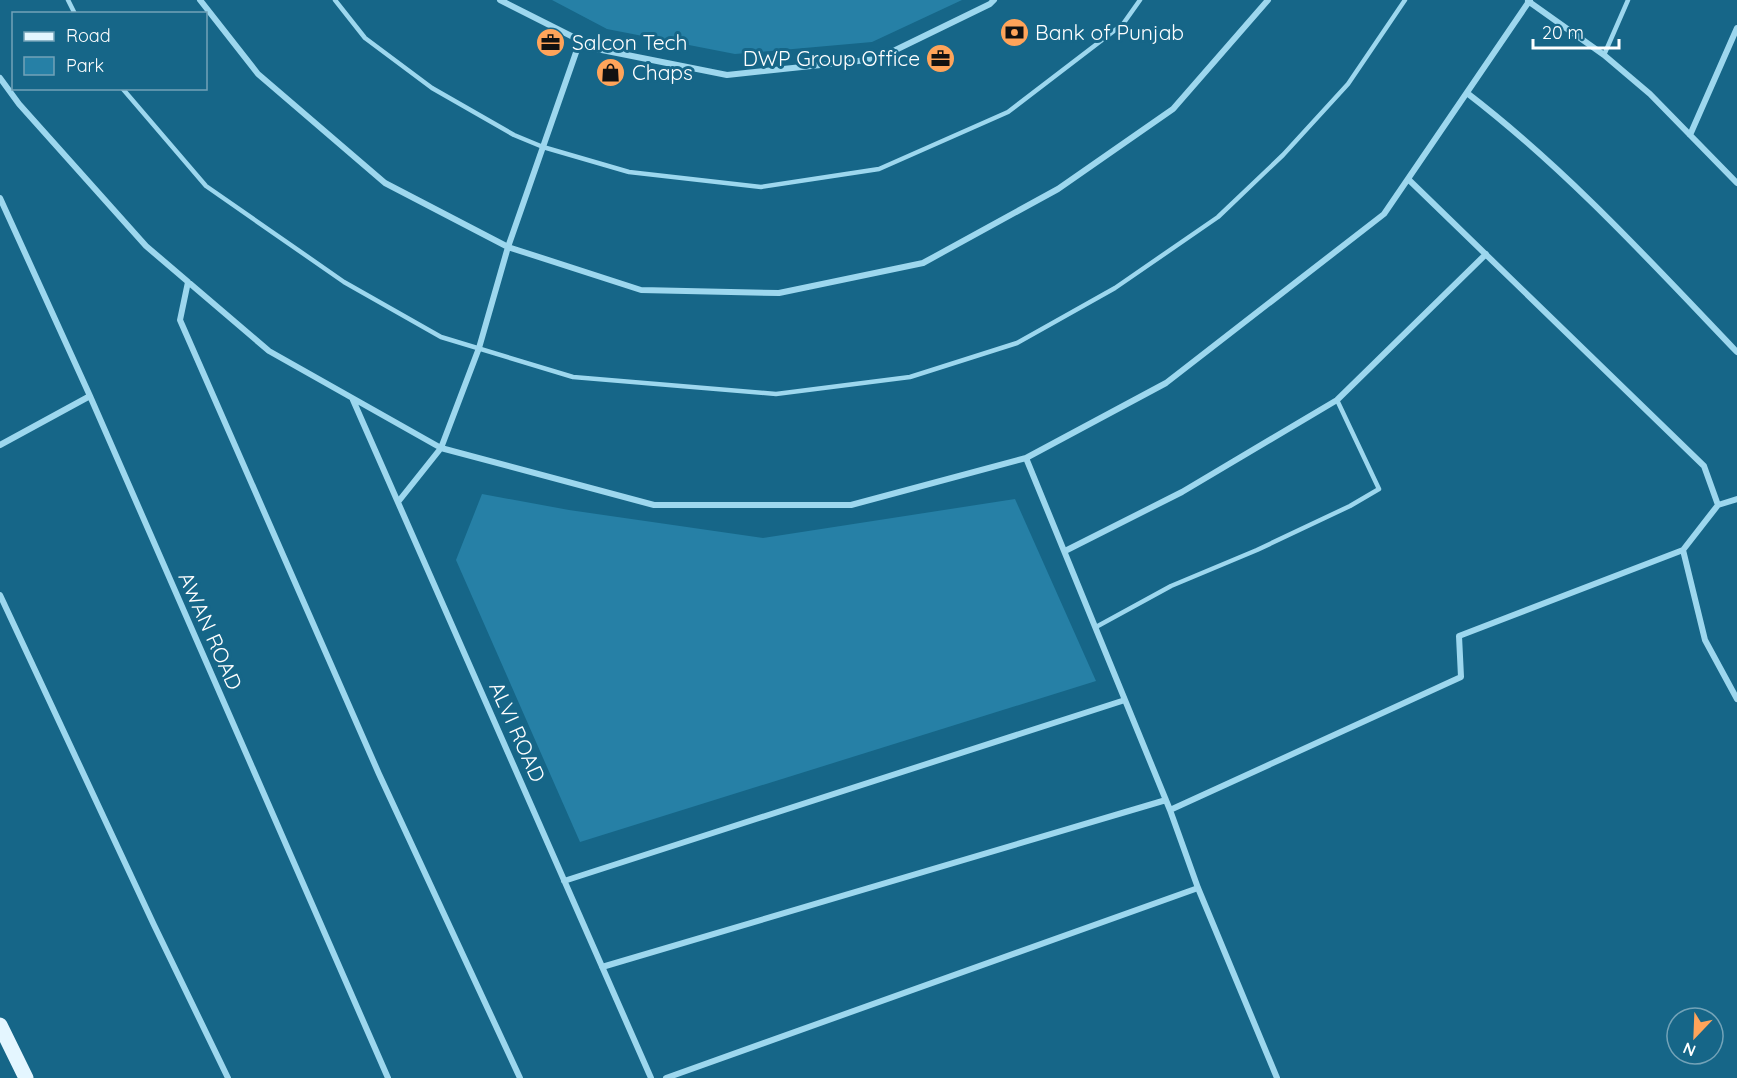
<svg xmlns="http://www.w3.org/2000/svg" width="1737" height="1078" font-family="Quicksand,sans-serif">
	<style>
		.green { fill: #2680a6 }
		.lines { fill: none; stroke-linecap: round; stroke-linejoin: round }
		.lane { stroke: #9dd7ee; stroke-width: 4.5 }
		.street { stroke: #9dd7ee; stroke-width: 6 }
		.primary { stroke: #e4f6ff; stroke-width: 15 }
		.labels { text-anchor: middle; stroke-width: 6; stroke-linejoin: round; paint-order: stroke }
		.poi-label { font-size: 21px; fill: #fff; stroke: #166688; text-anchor: start }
		.street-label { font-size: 21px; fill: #fff; stroke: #166688 }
	</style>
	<rect width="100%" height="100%" fill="#166688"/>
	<path class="green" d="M 552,0 L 962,0 L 872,42 L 735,54 L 607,29 Z
		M 482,494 L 569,510 L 763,538 L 1015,499 L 1096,681 L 580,842 L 456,560 Z"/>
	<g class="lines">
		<path class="lane" d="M 68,0 L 75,14
			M 335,0 L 365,38 L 432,88 L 514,135 L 543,147 L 629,172 L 761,187 L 879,169 L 1008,112 L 1123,24 L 1140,0
			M 1604,55 L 1628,0
			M 122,88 L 206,186 L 344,282 L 441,337 L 573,377 L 776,394 L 910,377 L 1017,343 L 1115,288 L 1218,217 L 1283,155 L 1348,84 L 1405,0
			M 1096,627 L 1171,586 L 1257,550 L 1350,506 L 1379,489 L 1337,400"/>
		<path class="street" d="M 200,0 L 258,74 L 385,183 L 508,247 L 641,290 L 779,293 L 923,263 L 1058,189 L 1173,109 L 1268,0
			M 500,0 L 597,49 L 727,75 L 877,59 L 990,4 L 994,0
			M 1528,1 L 1604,55 L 1650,94 L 1737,183
			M 0,78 L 19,104 L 146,246 L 269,351 L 441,448 L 654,505 L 851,505 L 1026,458 L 1166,383 L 1384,214 L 1530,0
			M 1467,93 C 1566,169 1651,262 1737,352
			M 1690,135 L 1737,28
			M 1408,179 L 1704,466 L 1718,505
			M 0,198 L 90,396 L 388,1078
			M 188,282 L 180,320 L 379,774 L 520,1078
			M 353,400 L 651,1078
			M 0,445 L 90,396
			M 1026,458 L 1170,810 L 1198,888 L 1277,1078
			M 1737,499 L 1718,505 L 1683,550 L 1705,640 L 1737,699
			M 398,502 L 441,448 L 479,348 L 508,247 L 580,41
			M 1065,551 L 1182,492 L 1337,400 L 1486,254
			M 0,595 L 154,925 L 228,1078
			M 1170,810 L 1461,677 L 1459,636 L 1683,550
			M 564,881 L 1125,700
			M 602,967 L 1166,800
			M 666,1078 L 1198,888"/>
		<path class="primary" d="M 0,1025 L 26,1078"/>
	</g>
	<defs>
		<symbol id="bank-disc" viewBox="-11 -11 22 22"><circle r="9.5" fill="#ffa45a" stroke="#166688"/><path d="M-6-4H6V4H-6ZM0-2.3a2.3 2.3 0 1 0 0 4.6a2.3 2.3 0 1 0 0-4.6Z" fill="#111"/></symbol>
		<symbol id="office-disc" viewBox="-11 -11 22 22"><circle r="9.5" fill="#ffa45a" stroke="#166688"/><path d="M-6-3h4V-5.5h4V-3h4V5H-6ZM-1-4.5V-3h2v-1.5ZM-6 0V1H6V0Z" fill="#111"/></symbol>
		<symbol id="shop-disc" viewBox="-11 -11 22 22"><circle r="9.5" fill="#ffa45a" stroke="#166688"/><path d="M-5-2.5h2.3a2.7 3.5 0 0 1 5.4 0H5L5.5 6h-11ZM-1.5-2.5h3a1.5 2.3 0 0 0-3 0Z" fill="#111"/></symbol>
	</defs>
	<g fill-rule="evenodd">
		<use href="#bank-disc" x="998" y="16" width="33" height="33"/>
		<use href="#office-disc" x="534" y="26" width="33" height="33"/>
		<use href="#office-disc" x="924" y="42" width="33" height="33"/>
		<use href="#shop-disc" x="594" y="56" width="33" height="33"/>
	</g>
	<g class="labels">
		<g class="poi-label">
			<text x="1035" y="40">Bank of Punjab</text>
			<text x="572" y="50">Salcon Tech</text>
			<text x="920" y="66" text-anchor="end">DWP Group Office</text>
			<text x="632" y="80">Chaps</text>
		</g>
		<g class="street-label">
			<text transform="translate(210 631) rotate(66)" y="7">AWAN ROAD</text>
			<text transform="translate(517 732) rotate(66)" y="7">ALVI ROAD</text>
		</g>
	</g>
	<rect x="12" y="12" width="195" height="78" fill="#166688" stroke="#73a3b8" stroke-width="1.5"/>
	<rect x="24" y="32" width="30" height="9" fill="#e4f6ff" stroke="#73a3b8" stroke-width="1.5"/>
	<text x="66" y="42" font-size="18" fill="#ffffff">Road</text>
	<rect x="24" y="57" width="30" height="18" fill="#2680a6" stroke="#73a3b8" stroke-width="1.5"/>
	<text x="66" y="72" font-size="18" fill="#ffffff">Park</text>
	<g transform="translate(1695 1036) rotate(203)"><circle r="28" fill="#166688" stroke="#73a3b8" stroke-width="1.5"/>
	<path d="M0-4.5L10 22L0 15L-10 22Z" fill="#ffa45a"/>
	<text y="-9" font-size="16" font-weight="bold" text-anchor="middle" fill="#ffffff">N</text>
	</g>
	<path d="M1533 39v9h86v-9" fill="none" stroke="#ffffff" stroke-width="3"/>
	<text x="1542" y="39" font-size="18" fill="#ffffff" stroke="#166688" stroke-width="4.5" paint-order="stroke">20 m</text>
</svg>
